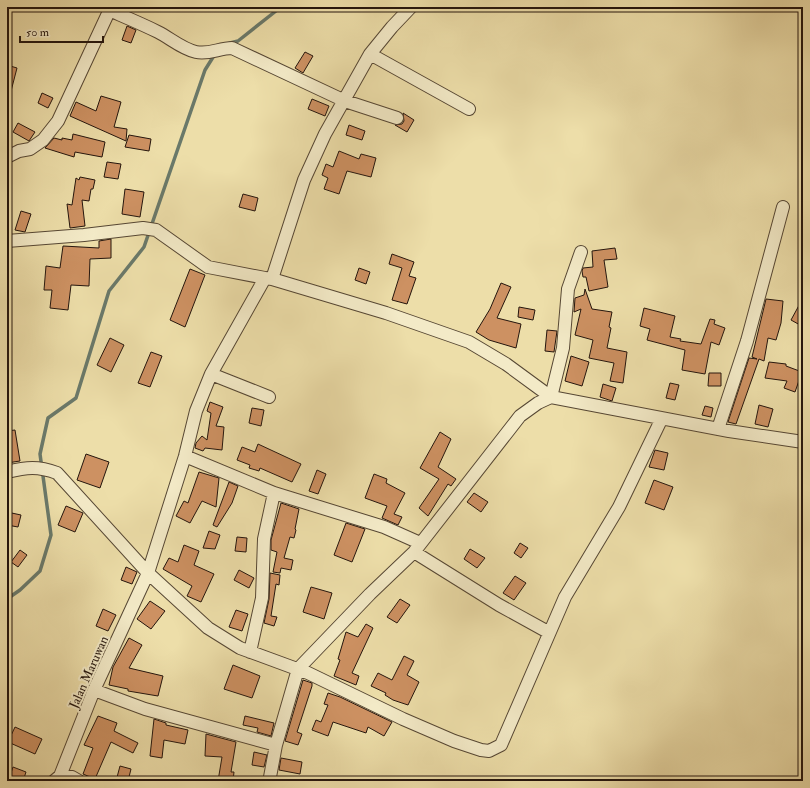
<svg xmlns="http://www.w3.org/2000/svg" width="810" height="788" font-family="'IM FELL Double Pica',serif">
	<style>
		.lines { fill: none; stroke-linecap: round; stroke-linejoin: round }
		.stream { stroke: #6a796a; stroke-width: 3.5 }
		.building { fill: #cd9162; stroke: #24150d }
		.street-casing { stroke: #564734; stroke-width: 14 }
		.street { stroke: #f3eac7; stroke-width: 12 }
		.labels { text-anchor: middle; stroke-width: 4; stroke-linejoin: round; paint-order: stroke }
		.street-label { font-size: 13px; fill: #24150d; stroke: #f3eac7 }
	</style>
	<rect width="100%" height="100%" fill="#eddea9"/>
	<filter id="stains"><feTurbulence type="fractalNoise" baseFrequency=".005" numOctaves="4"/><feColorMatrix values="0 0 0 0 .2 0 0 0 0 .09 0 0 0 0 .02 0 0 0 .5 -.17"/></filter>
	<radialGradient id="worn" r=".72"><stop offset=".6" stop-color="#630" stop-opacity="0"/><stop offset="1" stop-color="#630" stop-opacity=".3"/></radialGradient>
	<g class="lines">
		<path class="stream" d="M 230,43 L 238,41 L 281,7
			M 7,599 L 20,590 L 40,571 L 51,535 L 40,454 L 48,418 L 76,398 L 109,291 L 144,247 L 205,70 L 215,54"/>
	</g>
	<path class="building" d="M 127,26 L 136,30 L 131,43 L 122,40 Z
		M 305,52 L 313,56 L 303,73 L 295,68 Z
		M 7,65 L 17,68 L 10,95 L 7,95 Z
		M 42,93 L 53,98 L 48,108 L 38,103 Z
		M 101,96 L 121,102 L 114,127 L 127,129 L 126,141 L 70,116 L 76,102 L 96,111 Z
		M 312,99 L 329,106 L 325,116 L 308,109 Z
		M 403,113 L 414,120 L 407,132 L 395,125 L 402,124 L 404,121 Z
		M 18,123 L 35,132 L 29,141 L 13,132 Z
		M 349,125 L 365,131 L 362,140 L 346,135 Z
		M 73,134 L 105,142 L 102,157 L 75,152 L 74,157 L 45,148 L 54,138 L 62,140 L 62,138 L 72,140 Z
		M 129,135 L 151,139 L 149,151 L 125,147 Z
		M 339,151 L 359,159 L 361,154 L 376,158 L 371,177 L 347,171 L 339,194 L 324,189 L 328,178 L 322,175 L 326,164 L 333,167 Z
		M 107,162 L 121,164 L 118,179 L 104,177 Z
		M 80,177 L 95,180 L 93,189 L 91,189 L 89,201 L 82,200 L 85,226 L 70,228 L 67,204 L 72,205 L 76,178 L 79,180 Z
		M 125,189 L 144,192 L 140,217 L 122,214 Z
		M 243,194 L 258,198 L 255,211 L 239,207 Z
		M 21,211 L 31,214 L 25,232 L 15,230 Z
		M 111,239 L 111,258 L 90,259 L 89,286 L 71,285 L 68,310 L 50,308 L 52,290 L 44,290 L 46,266 L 60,268 L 63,246 L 99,248 L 99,241 Z
		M 615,248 L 617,259 L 604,260 L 608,287 L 589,291 L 586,277 L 583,277 L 582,271 L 583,268 L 593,267 L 592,251 Z
		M 392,254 L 414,262 L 409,276 L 416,278 L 407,304 L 392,300 L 402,268 L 389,264 Z
		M 359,268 L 370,272 L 366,284 L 355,280 Z
		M 190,269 L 205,275 L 185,327 L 170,320 Z
		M 501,283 L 511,287 L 497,318 L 521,324 L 516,348 L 489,340 L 476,332 L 490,309 Z
		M 585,289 L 592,309 L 612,312 L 609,327 L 611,328 L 607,348 L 627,352 L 623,383 L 610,381 L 614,363 L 589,358 L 593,340 L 575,335 L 581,309 L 574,312 L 575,298 L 584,295 Z
		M 803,298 L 803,319 L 800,325 L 791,320 Z
		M 766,299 L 783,301 L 781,323 L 776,340 L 768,338 L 764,361 L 759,359 L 736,424 L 728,422 L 749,358 L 757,359 L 752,357 Z
		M 519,307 L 535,310 L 533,320 L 518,317 Z
		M 644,308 L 675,316 L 670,337 L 681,339 L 680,341 L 701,344 L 710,319 L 715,320 L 714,324 L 725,328 L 719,345 L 711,342 L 705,374 L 682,370 L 685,350 L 647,340 L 650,329 L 640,326 Z
		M 547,330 L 557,331 L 554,352 L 545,351 Z
		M 110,338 L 124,345 L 111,372 L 97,365 Z
		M 151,352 L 162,356 L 150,387 L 138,383 Z
		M 571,356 L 589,362 L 582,386 L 565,381 Z
		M 769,362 L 786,364 L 786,366 L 802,372 L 795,392 L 784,388 L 787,381 L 765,378 Z
		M 709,373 L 721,373 L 721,386 L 708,386 Z
		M 670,383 L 679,385 L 675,400 L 666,398 Z
		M 603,384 L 616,388 L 612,401 L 600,397 Z
		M 210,402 L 223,407 L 216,426 L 224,427 L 222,450 L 205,448 L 203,451 L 195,448 L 196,443 L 202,436 L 207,440 L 211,413 L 207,411 Z
		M 759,405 L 773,409 L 768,427 L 755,424 Z
		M 705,406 L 713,408 L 711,417 L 702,415 Z
		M 252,408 L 264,410 L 261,426 L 249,423 Z
		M 15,430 L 20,461 L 7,463 L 7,431 Z
		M 440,432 L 451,439 L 438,467 L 456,479 L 451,486 L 448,484 L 428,516 L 419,508 L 439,479 L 420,468 Z
		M 258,444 L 301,464 L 292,482 L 260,468 L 259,471 L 249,468 L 250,465 L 237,460 L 242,447 L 255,452 Z
		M 655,450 L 668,453 L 664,470 L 649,467 Z
		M 86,454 L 109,462 L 100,488 L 77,480 Z
		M 317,470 L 326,474 L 318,494 L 309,491 Z
		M 199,472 L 219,478 L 216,507 L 202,501 L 190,523 L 176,516 L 184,501 L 188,503 Z
		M 374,474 L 387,479 L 386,483 L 405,493 L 394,514 L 402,517 L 398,525 L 382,518 L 387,506 L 365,498 Z
		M 654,480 L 673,487 L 664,510 L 645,503 Z
		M 229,482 L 238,486 L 232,503 L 217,527 L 213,525 Z
		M 474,493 L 488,502 L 481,512 L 467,502 Z
		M 281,503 L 299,509 L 295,529 L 296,530 L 294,538 L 290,537 L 284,558 L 293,560 L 291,570 L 281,568 L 280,573 L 273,572 L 277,552 L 271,550 L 271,540 Z
		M 66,506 L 83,513 L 75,532 L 58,525 Z
		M 7,512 L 21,515 L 18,527 L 7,525 Z
		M 346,523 L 365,529 L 352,562 L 334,555 Z
		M 209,531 L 220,535 L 215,549 L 203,548 Z
		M 237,537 L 247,538 L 246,552 L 235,551 Z
		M 520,543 L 528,548 L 521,558 L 514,553 Z
		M 184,545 L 199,551 L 194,565 L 214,574 L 201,602 L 187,596 L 192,586 L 163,569 L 169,558 L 178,562 Z
		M 470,549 L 485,558 L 477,568 L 464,559 Z
		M 20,550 L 27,555 L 18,567 L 11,562 Z
		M 126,567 L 137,572 L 132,584 L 121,580 Z
		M 239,570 L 254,578 L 249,588 L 234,580 Z
		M 270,573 L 280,575 L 279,585 L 276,584 L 271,616 L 277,617 L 274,626 L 264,623 L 269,599 Z
		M 515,576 L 526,583 L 514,600 L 503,593 Z
		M 311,587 L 332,593 L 324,619 L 303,612 Z
		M 400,599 L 410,605 L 397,623 L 387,617 Z
		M 150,601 L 165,611 L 151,629 L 137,619 Z
		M 103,609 L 116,615 L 108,631 L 96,626 Z
		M 236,610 L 248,614 L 242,631 L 229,627 Z
		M 366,624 L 373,628 L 352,673 L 359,676 L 356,685 L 334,676 L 340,660 L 338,659 L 346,632 L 358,637 Z
		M 129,638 L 142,645 L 129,668 L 163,676 L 158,696 L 128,691 L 128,689 L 109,685 L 113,667 Z
		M 404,656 L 414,661 L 407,675 L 419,682 L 408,705 L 393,700 L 385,695 L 386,693 L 371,686 L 378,673 L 392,680 Z
		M 233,665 L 260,676 L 252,698 L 224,689 Z
		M 303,680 L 312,683 L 312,686 L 297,732 L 302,734 L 298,745 L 285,741 Z
		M 328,693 L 340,697 L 392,722 L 384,736 L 368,727 L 366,733 L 333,722 L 328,736 L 312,730 L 316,720 L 321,722 L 328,705 L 324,704 Z
		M 98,716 L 117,723 L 114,731 L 138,743 L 133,753 L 111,742 L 95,779 L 83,774 L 93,748 L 84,745 Z
		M 245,716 L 274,723 L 271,736 L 257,732 L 258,728 L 243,725 Z
		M 154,719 L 166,723 L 166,725 L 188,730 L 185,744 L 164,740 L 162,758 L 150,756 Z
		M 15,727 L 42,739 L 35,754 L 8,742 Z
		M 206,734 L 236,742 L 231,772 L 234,772 L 233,781 L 218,781 L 222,757 L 205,756 Z
		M 254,752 L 267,755 L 264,767 L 252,765 Z
		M 281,758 L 302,762 L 300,774 L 279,770 Z
		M 120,766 L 131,769 L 128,781 L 116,781 Z
		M 13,767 L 26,772 L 23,781 L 9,779 Z"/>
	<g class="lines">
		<defs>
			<path id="street" d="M 109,10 C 125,17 142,24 158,32 C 170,38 182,49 196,52 C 209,55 219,48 232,48 L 345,101 L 397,118
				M 370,54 L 469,109
				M 7,157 L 19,151 L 30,149 L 43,140 L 58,121 L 111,7
				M 7,241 L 84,235 L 143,228 L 156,230 L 208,267 L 265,278
				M 272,279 L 386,313 L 469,342 L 506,364 L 551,397 L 729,431 L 803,442
				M 211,374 L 269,397
				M 718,429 L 747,341 L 783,207
				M 185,456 L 274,493 L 384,527 L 420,543
				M 7,472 C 27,467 38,466 57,473 L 148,573 L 185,456 L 196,411 L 211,374 L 265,278 L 272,279 L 304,180 L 325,134 L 370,54 L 392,27 L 411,7
				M 414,552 L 499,605 L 548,632
				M 250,652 L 262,598 L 264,539 L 274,493
				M 94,690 L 145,709 L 276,745
				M 60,776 L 72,777 L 79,781
				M 270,777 L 276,745 L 298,669 L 370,594 L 414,552 L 520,416 L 538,403 L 551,397 L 563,348 L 568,289 L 581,252
				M 54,781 L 60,776 L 94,690 L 148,573 L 208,628 L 240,648 L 308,673 L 403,719 L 454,741 L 481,750 L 489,751 L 501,745 L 565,597 L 619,507 L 662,418"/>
		</defs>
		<use href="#street" class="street-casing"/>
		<use href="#street" class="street"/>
	</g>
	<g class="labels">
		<g class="street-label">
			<text transform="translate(88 672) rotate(-66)" y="5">Jalan Maruwan</text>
		</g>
	</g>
	<rect width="810" height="788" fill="none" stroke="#eddea9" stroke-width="24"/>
	<rect x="8" y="8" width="794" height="772" fill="none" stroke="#24150d" stroke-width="2"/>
	<rect x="12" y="12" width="786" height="764" fill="none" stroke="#24150d"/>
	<path d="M20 36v6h83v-6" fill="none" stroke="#24150d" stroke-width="2"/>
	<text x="26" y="36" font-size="12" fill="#24150d" stroke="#f3eac7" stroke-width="3" paint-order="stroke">50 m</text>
	<rect width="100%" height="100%" filter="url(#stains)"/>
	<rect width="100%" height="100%" fill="url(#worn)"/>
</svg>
